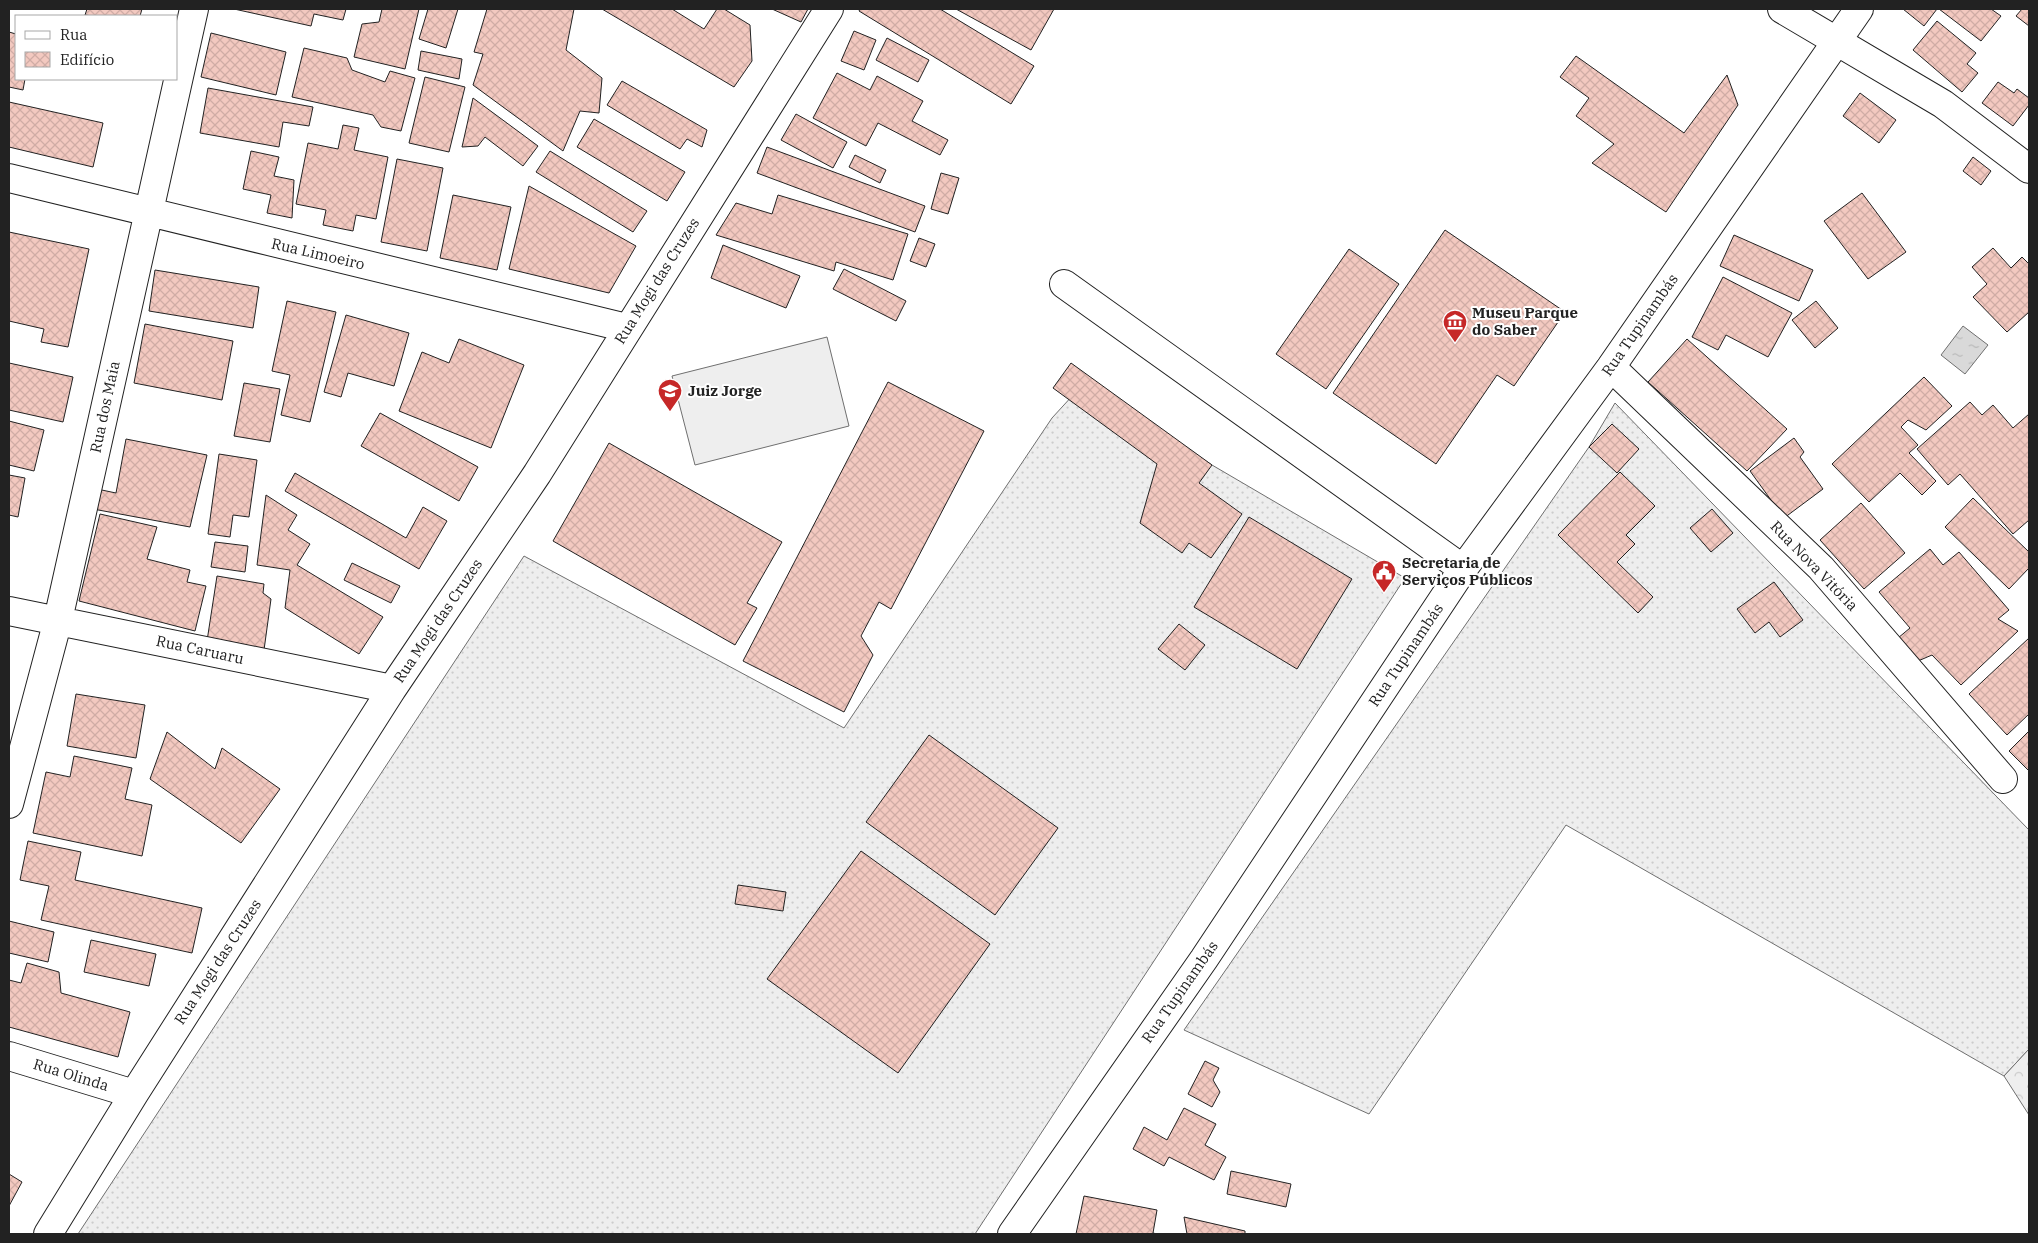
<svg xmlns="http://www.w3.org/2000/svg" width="2038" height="1243" font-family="'IBM Plex Serif',serif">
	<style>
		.grass { fill: url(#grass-dots); stroke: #6f6f6f }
		.forest { fill: url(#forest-crowns); stroke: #6f6f6f }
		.pitch { fill: #eee; stroke: #6f6f6f }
		.water { fill: url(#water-ripples); stroke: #6f6f6f }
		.building { fill: url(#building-cross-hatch); stroke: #222 }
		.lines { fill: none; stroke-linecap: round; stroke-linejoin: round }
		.street-casing { stroke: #222; stroke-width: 30 }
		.street { stroke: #fff; stroke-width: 28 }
		.labels { text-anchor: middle; stroke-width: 4; stroke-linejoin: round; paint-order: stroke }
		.street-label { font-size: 15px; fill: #222; stroke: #fff }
		.poi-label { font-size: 15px; font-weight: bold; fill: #222; stroke: #fff; text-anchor: start }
	</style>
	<defs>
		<pattern id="grass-dots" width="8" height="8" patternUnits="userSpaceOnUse" patternTransform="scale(1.25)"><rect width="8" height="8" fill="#eee"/><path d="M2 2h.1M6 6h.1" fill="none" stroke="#ccc" stroke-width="1.8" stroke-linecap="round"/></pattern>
		<pattern id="forest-crowns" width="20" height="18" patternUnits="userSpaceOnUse" patternTransform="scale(1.25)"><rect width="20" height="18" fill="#eee"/><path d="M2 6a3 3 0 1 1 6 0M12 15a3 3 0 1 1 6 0" fill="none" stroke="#ccc"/></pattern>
		<pattern id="water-ripples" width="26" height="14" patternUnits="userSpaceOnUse" patternTransform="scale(1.25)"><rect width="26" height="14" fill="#d9d9d9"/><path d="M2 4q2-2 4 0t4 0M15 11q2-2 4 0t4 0" fill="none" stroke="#bababa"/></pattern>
		<pattern id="building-cross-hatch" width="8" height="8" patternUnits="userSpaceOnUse" patternTransform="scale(1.25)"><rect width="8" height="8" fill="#f3c9c0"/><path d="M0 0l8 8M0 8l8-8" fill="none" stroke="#d0aca5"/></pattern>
	</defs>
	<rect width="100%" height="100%" fill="#fff"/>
	<path class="grass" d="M 1085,382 L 1212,465 L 1405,578 L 975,1234 L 78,1234 L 524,556 L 844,728 L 1052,418 Z
		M 1615,403 L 2029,830 L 2029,1049 L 2004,1076 L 1566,825 L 1369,1114 L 1184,1030 L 1589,447 Z"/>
	<path class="forest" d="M 2029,1049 L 2029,1115 L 2004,1076 Z"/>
	<path class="pitch" d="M 827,337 L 849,426 L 695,465 L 672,376 Z"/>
	<path class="water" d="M 1963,326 L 1988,345 L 1965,374 L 1941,355 Z"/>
	<path class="building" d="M 87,9 L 142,9 L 140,16 L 93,16 L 85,15 Z
		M 234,9 L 346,9 L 343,20 L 314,14 L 311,26 Z
		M 382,9 L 419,9 L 405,69 L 354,57 L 362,24 L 379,22 Z
		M 428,9 L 458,9 L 446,48 L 419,39 Z
		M 487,9 L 574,9 L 566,50 L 602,78 L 599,113 L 580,111 L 563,151 L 473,85 L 483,54 L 474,52 Z
		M 602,9 L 672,9 L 704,29 L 717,9 L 724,9 L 750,25 L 752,61 L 734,87 Z
		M 772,9 L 808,9 L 801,22 Z
		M 860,9 L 940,9 L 1034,66 L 1011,104 L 859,11 Z
		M 956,9 L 1054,9 L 1031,50 Z
		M 1903,9 L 1937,9 L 1924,26 Z
		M 1939,9 L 1991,9 L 2001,16 L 1981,41 Z
		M 2022,9 L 2029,9 L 2029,26 L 2016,16 Z
		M 1937,21 L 1976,53 L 1967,64 L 1978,73 L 1962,92 L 1913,50 Z
		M 854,31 L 876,40 L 864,70 L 841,61 Z
		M 9,32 L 16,34 L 16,79 L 25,79 L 23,90 L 9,87 Z
		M 211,33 L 286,52 L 276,95 L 201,77 Z
		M 887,38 L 929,60 L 918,82 L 876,60 Z
		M 304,48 L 347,58 L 352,70 L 385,82 L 390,71 L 415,78 L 401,131 L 381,127 L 373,115 L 292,97 Z
		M 421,51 L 462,59 L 459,79 L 418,70 Z
		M 1576,56 L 1684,133 L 1727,75 L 1738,105 L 1666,212 L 1592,163 L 1614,144 L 1576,116 L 1589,98 L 1560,77 Z
		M 837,73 L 870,90 L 877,76 L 923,101 L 912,121 L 948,140 L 940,155 L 878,123 L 866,146 L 813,118 Z
		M 425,77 L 465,87 L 449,152 L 409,143 Z
		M 622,81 L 707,130 L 702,147 L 687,139 L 680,149 L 607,105 Z
		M 1998,82 L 2014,93 L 2017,89 L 2029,98 L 2029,105 L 2013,126 L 1982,103 Z
		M 208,88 L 313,107 L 309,126 L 283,122 L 279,147 L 200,133 Z
		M 1860,93 L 1896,120 L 1879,143 L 1843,116 Z
		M 473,98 L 538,146 L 523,166 L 485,137 L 478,146 L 462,147 Z
		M 9,102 L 103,123 L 93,167 L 9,147 Z
		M 796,114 L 847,142 L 833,168 L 781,140 Z
		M 594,119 L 685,172 L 667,201 L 577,147 Z
		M 343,125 L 359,128 L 354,150 L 388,157 L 376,219 L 356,215 L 353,231 L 323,225 L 326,210 L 296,204 L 308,143 L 338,149 Z
		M 767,147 L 925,206 L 915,232 L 757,173 Z
		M 251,151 L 279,157 L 274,176 L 294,180 L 292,218 L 267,213 L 271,195 L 243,189 Z
		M 550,151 L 647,211 L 633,232 L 536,172 Z
		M 855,155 L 886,170 L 880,183 L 849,167 Z
		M 1973,157 L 1991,171 L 1981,185 L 1963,171 Z
		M 397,159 L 443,168 L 427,251 L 381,242 Z
		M 941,173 L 959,178 L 948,214 L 931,209 Z
		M 529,186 L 636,246 L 609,293 L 509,269 Z
		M 1862,193 L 1906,252 L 1868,279 L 1824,221 Z
		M 453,195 L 511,207 L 497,270 L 440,258 Z
		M 778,195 L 908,234 L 893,280 L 836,262 L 834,271 L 716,235 L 736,203 L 772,214 Z
		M 1445,230 L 1565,312 L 1514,386 L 1497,375 L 1436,464 L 1333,393 Z
		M 9,232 L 89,249 L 68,347 L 41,342 L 44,329 L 9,321 Z
		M 1734,235 L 1813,270 L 1799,301 L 1720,266 Z
		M 919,238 L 935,244 L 926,267 L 910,261 Z
		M 723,245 L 800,276 L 786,308 L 711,278 Z
		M 1993,248 L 2011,268 L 2022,257 L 2029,264 L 2029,312 L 2007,332 L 1973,297 L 1987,284 L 1972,267 Z
		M 1349,249 L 1399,284 L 1326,389 L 1276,354 Z
		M 844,269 L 906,301 L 896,321 L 833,289 Z
		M 155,270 L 259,287 L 253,328 L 149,311 Z
		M 1723,277 L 1792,313 L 1768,357 L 1726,335 L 1718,350 L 1692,337 Z
		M 287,301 L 336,312 L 310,422 L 281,415 L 290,375 L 272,371 Z
		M 1816,301 L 1838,328 L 1815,348 L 1792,320 Z
		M 346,315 L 409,333 L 394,386 L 348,373 L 341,397 L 324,392 Z
		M 145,324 L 233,341 L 222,400 L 134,383 Z
		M 459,339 L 524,365 L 491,448 L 399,411 L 422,352 L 449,363 Z
		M 1687,339 L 1787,429 L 1747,471 L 1648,382 Z
		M 9,363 L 73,377 L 63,422 L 9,410 Z
		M 1071,363 L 1212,465 L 1199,483 L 1242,514 L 1211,558 L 1189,543 L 1182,553 L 1140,523 L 1157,464 L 1053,388 Z
		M 1924,377 L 1952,406 L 1926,430 L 1908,420 L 1901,427 L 1918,445 L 1909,453 L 1936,481 L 1922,495 L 1900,473 L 1869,502 L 1832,464 Z
		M 888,382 L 984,431 L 891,609 L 879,602 L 861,636 L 873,655 L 844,712 L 743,661 Z
		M 244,383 L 280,389 L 270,442 L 234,436 Z
		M 1970,402 L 1982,415 L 1993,405 L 2013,428 L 2029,414 L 2029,520 L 2013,534 L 1960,474 L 1948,485 L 1917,449 Z
		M 380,413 L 478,467 L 459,501 L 361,446 Z
		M 9,421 L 44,430 L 34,471 L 9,465 Z
		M 1612,424 L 1639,449 L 1617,473 L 1589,447 Z
		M 1794,438 L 1804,452 L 1800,457 L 1823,489 L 1784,518 L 1750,471 Z
		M 126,439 L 207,455 L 190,527 L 93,509 L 97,489 L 116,493 Z
		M 609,443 L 782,542 L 747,603 L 757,608 L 735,645 L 553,541 Z
		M 219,454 L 257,460 L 249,517 L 233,515 L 230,537 L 208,534 Z
		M 1620,472 L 1655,506 L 1626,535 L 1635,544 L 1617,562 L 1653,597 L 1638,613 L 1558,535 Z
		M 295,473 L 406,538 L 423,507 L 447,521 L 419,569 L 285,491 Z
		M 9,475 L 25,478 L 18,517 L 9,515 Z
		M 266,495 L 297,515 L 288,530 L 310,544 L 297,565 L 383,617 L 359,654 L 285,608 L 290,570 L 257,565 Z
		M 1973,498 L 2029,552 L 2029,568 L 2009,589 L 1945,527 Z
		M 1861,503 L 1905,553 L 1864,589 L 1820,540 Z
		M 1712,509 L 1733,533 L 1711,552 L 1690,528 Z
		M 100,514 L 157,527 L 147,559 L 190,570 L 187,582 L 206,586 L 195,631 L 79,601 Z
		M 1249,517 L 1352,579 L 1297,669 L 1194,607 Z
		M 215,542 L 248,546 L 245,572 L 211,567 Z
		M 1930,549 L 1943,565 L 1959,552 L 2009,610 L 1998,619 L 2018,631 L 1961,685 L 1932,655 L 1918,661 L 1898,638 L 1910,628 L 1879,592 Z
		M 352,563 L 400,586 L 391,603 L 344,580 Z
		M 217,576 L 264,584 L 263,593 L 271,599 L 264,650 L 207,641 Z
		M 1774,582 L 1803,620 L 1780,637 L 1769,622 L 1755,633 L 1737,609 Z
		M 1179,624 L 1205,645 L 1185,670 L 1158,649 Z
		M 2029,638 L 2029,714 L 2007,735 L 1969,694 Z
		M 76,694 L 145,705 L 136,758 L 67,746 Z
		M 2029,731 L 2029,771 L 2009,751 Z
		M 167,732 L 215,769 L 222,748 L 280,789 L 241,843 L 150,779 Z
		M 929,735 L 1058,828 L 995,915 L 866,822 Z
		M 74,756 L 132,768 L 125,799 L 152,805 L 142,856 L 33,833 L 46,772 L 70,777 Z
		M 28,841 L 81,852 L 75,880 L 202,908 L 192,953 L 41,920 L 49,886 L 20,880 Z
		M 861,851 L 990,944 L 898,1073 L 767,979 Z
		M 738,885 L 786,892 L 783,911 L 735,904 Z
		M 9,921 L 54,932 L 48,962 L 9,953 Z
		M 91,940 L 156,954 L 149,986 L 84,972 Z
		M 27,963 L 59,972 L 61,993 L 130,1012 L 118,1057 L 9,1027 L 9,980 L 21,983 Z
		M 1205,1061 L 1219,1068 L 1213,1080 L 1220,1092 L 1212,1107 L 1188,1094 Z
		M 1184,1108 L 1216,1124 L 1205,1145 L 1226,1157 L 1214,1180 L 1169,1157 L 1164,1166 L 1133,1149 L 1144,1127 L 1167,1140 Z
		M 1231,1171 L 1291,1184 L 1286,1207 L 1227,1194 Z
		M 9,1174 L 22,1182 L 9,1206 Z
		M 1084,1196 L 1157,1210 L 1153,1233 L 1157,1234 L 1076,1234 Z
		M 1184,1217 L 1245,1231 L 1245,1234 L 1187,1234 Z"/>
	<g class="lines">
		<defs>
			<path id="street" d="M 1782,9 L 1943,104 L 2029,169
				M 9,178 L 627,328
				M 1064,284 L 1463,569
				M 1611,367 L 1821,568 L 2003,779
				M 9,611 L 392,689
				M 9,804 L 58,620 L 194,9
				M 9,1056 L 134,1094
				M 48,1234 L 134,1094 L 392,689 L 537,474 L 829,9
				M 1012,1234 L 1204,959 L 1463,569 L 1611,367 L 1859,9"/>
		</defs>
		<use href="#street" class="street-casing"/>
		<use href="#street" class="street"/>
	</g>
	<defs>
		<symbol id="museum-pin" viewBox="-11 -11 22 30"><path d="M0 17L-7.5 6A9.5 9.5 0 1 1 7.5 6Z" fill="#c62828" stroke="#fff"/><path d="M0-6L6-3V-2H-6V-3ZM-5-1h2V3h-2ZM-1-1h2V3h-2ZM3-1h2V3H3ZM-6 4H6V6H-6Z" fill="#fff"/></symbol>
		<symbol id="school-pin" viewBox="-11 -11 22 30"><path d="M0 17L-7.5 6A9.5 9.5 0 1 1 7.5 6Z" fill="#c62828" stroke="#fff"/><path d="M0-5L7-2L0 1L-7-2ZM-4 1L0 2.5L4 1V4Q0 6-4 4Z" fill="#fff"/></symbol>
		<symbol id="civic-pin" viewBox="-11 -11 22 30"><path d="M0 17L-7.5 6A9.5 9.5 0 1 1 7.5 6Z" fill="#c62828" stroke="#fff"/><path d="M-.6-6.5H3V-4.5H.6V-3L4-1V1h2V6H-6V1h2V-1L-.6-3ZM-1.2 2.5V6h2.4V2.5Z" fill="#fff"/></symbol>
	</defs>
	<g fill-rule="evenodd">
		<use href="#museum-pin" x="1441" y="308" width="28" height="38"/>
		<use href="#school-pin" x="656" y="377" width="28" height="38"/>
		<use href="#civic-pin" x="1370" y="558" width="28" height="38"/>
	</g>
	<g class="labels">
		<g class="street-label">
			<text transform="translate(318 254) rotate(13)" y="5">Rua Limoeiro</text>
			<text transform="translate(657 281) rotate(-58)" y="5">Rua Mogi das Cruzes</text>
			<text transform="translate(1640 325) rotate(-55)" y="5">Rua Tupinambás</text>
			<text transform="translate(105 407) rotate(-78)" y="5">Rua dos Maia</text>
			<text transform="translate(1814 566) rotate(46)" y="5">Rua Nova Vitória</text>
			<text transform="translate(438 621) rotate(-56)" y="5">Rua Mogi das Cruzes</text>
			<text transform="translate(200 650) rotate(12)" y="5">Rua Caruaru</text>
			<text transform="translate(1406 655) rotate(-56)" y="5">Rua Tupinambás</text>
			<text transform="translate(218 962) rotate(-57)" y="5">Rua Mogi das Cruzes</text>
			<text transform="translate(1180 992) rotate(-55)" y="5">Rua Tupinambás</text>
			<text transform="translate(71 1075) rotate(17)" y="5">Rua Olinda</text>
		</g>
		<g class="poi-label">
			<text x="1472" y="318">Museu Parque<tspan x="1472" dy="17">do Saber</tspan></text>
			<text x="688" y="396">Juiz Jorge</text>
			<text x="1402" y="568">Secretaria de<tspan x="1402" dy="17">Serviços Públicos</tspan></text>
		</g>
	</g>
	<rect width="2038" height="1243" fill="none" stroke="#222222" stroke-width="20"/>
	<rect x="15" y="15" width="162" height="65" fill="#ffffff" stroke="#a7a7a7"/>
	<rect x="25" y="31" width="25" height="8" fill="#ffffff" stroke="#a7a7a7"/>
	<text x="60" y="40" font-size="15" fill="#222222">Rua</text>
	<rect x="25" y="52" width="25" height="15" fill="url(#building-cross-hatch)" stroke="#a7a7a7"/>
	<text x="60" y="65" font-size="15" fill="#222222">Edifício</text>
</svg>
